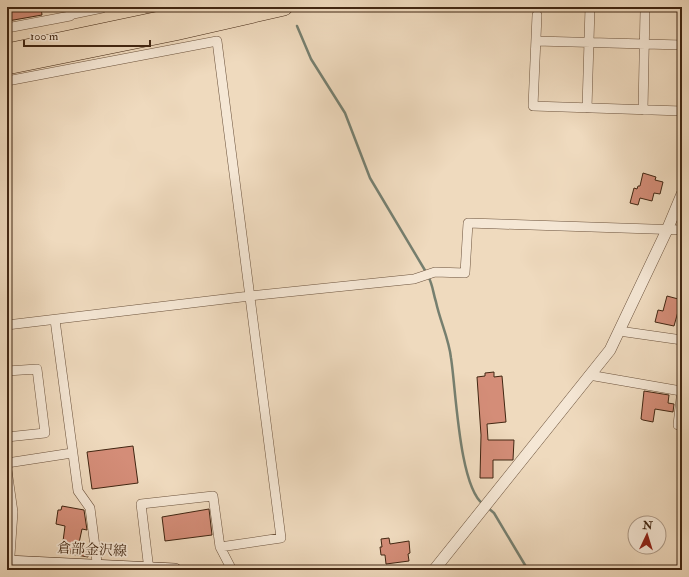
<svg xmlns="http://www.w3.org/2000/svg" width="689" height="577" font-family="'IM FELL Double Pica','Noto Serif JP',serif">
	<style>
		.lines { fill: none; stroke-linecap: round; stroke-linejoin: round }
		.stream { stroke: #767f6f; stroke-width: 2.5 }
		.building { fill: #d48d78; stroke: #412612 }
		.minor-tunnel { stroke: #ccb69c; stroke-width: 9; stroke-dasharray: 9 4.5; stroke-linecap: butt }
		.minor-casing { stroke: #6c533d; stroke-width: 10 }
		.tertiary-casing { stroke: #6c533d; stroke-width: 12 }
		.secondary-casing { stroke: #412612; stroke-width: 14 }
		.motorway-casing { stroke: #412612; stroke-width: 18 }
		.minor { stroke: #f5e7d5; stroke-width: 9 }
		.tertiary { stroke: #f5e7d5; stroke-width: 11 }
		.secondary { stroke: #f5e7d5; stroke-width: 13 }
		.motorway { stroke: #efdabe; stroke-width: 17 }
		.labels { text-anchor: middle; stroke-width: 3.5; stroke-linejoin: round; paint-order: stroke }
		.street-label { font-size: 14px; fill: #412612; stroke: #f5e7d5 }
	</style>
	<rect width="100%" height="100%" fill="#efdabe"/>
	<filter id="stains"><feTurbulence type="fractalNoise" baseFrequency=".005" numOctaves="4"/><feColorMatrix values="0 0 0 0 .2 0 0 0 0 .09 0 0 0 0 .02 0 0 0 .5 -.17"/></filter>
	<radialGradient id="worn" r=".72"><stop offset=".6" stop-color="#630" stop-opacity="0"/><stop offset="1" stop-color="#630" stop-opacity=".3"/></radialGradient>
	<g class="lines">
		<path class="stream" d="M 297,26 L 311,59 L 345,113 L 370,178 L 426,272
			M 428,276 C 433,285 433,293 436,302 C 440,321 449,339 451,358 C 456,389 459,486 483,504
			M 487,507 L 494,513 L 528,570"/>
	</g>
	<path class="building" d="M 7,7 L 41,7 L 42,15 L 8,21 Z
		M 643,173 L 656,177 L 655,180 L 663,182 L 660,194 L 654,193 L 652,201 L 640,198 L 638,205 L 630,203 L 634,188 L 637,189 L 638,186 L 640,186 Z
		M 667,296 L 682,300 L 682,309 L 679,308 L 674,326 L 655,322 L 658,310 L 663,311 Z
		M 494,372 L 494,377 L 502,376 L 506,422 L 487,424 L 488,440 L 514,440 L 513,460 L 493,460 L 493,478 L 480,478 L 481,435 L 477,377 L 485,376 L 485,373 Z
		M 644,391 L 669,395 L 668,403 L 674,404 L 673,412 L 655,409 L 653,422 L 643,420 L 641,419 Z
		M 133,446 L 138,483 L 92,489 L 87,452 Z
		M 62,506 L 84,510 L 87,530 L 82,529 L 79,543 L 84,544 L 84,548 L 89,549 L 88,557 L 71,554 L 71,551 L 62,549 L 65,526 L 56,524 L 58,510 L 61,510 Z
		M 209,509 L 212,535 L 165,541 L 162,517 Z
		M 389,538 L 390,544 L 409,541 L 410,553 L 408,554 L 409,561 L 386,564 L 385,555 L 381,555 L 380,547 L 382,547 L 381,539 Z"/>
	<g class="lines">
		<path class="minor-tunnel" d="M 149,7 L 152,25"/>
		<defs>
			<path id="minor" d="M 537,15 L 533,106 L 682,111
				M 7,28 L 70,16 L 73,13
				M 536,41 L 682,45
				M 7,81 L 217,41 L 281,538 L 220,547 L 232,570
				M 587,108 L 590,7
				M 643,110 L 645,10
				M 55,320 L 78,491 L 90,508 L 98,570
				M 7,325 L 250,296 L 414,279 L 435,272 L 465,273 L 468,223 L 682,230
				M 619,331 L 682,340
				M 7,371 L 37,369 L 45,433 L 7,437
				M 589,375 L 681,391
				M 682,389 L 678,425 L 682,427
				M 7,463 L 72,453
				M 7,470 L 13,512 L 9,570
				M 149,570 L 141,504 L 213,496 L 220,547"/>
			<path id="tertiary" d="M 72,7 L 73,13 L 102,7
				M 434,570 L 610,350 L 667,230 L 682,194"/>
			<path id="secondary" d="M 7,562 L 175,570"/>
			<path id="motorway" d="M 7,52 L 221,7
				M 7,66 L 175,32 L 284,7"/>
		</defs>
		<use href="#minor" class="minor-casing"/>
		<use href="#tertiary" class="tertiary-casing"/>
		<use href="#secondary" class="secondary-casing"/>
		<use href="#motorway" class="motorway-casing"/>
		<use href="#minor" class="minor"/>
		<use href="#tertiary" class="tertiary"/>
		<use href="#secondary" class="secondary"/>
		<use href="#motorway" class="motorway"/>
	</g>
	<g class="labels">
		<g class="street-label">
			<text transform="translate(92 549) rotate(3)" y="5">倉部金沢線</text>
		</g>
	</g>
	<rect width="689" height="577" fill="none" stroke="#efdabe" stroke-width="24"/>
	<rect x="8" y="8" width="673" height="561" fill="none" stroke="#412612" stroke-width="2"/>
	<rect x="12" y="12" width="665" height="553" fill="none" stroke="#412612"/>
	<g transform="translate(647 535) rotate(4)"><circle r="19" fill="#f5e7d5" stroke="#ad9a87"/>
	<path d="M0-3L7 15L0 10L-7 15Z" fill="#8f2418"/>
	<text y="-6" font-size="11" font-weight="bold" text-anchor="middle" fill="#412612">N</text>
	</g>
	<path d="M24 40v6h126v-6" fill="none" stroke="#412612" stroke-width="2"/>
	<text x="30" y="40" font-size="12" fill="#412612" stroke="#f5e7d5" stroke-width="3" paint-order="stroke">100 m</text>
	<rect width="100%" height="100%" filter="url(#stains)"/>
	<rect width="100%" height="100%" fill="url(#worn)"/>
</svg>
